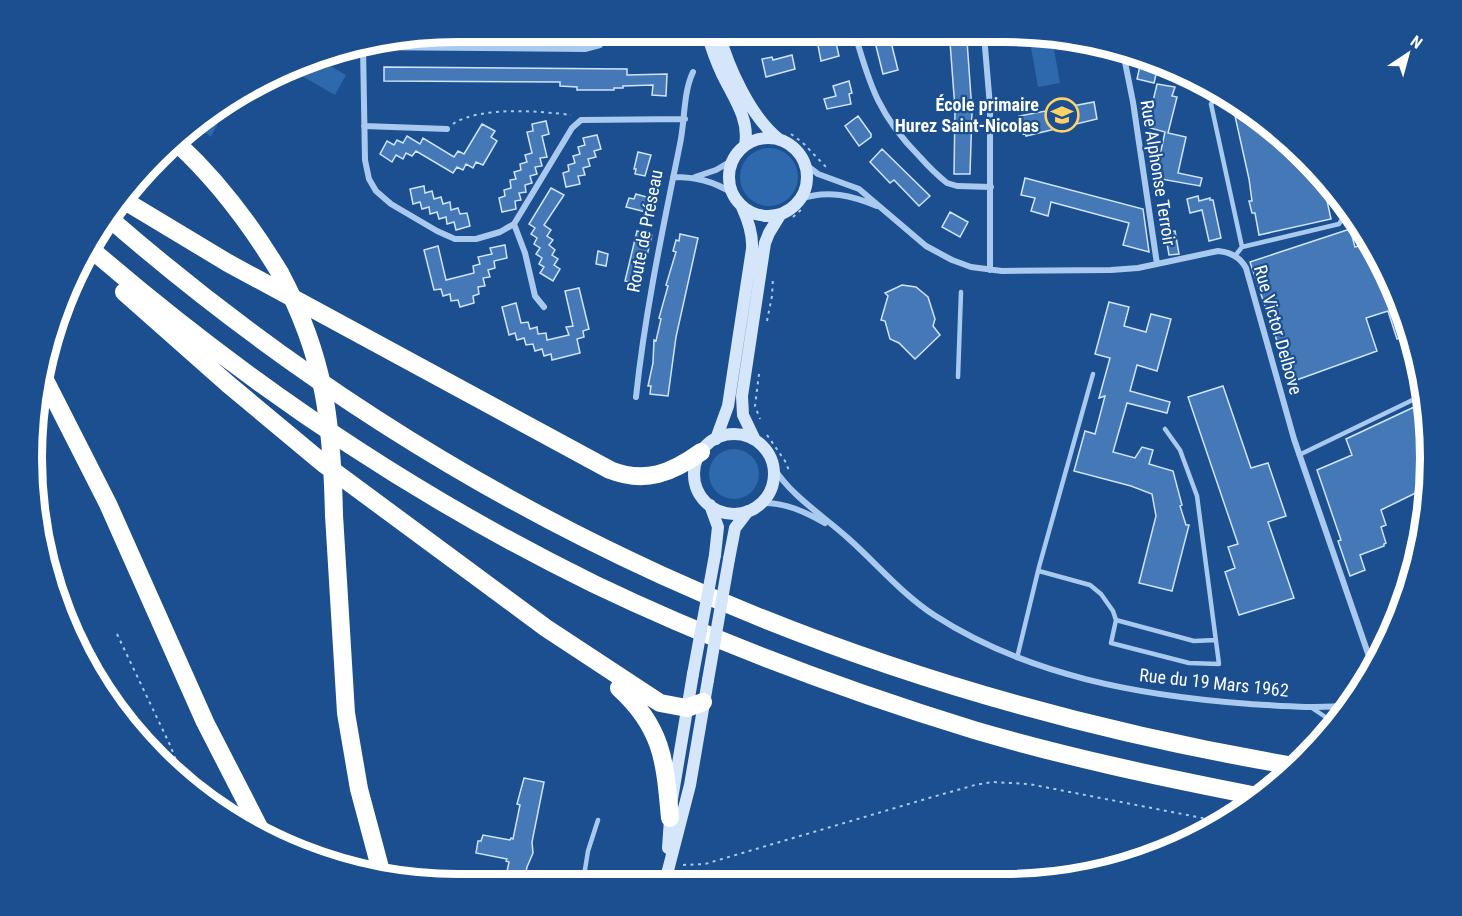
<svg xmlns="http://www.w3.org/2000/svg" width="1462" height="916" font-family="'Roboto Condensed',sans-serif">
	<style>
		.green { fill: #2e69ad }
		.building { fill: #4478b7; stroke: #cfe3fa; stroke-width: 1.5 }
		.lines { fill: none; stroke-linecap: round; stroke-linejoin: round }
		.path { stroke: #a9c9ee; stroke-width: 2; stroke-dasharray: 3 4.5; stroke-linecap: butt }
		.service { stroke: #a9c9ee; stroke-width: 4.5 }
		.minor { stroke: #a9c9ee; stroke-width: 6 }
		.secondary { stroke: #d6e6fa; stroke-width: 12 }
		.motorway { stroke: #fff; stroke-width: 18 }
		.secondary-bridge { stroke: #d6e6fa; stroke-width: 12 }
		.motorway-bridge { stroke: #fff; stroke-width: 18 }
		.labels { text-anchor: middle; stroke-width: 4.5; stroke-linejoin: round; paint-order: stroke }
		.poi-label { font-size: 18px; font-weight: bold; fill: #fff; stroke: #1b4f8f; text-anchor: end }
		.street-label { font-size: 18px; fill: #fff; stroke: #1b4f8f }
		.rim { fill: none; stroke: #fff; stroke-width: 8 }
	</style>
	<rect width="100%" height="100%" fill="#1b4f8f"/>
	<path class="green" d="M 1052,38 L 1060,83 L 1038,87 L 1030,42 Z
		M 315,57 L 346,75 L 335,95 L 295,72 L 299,65 Z
		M 230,99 L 211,137 L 197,126 L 221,104 Z
		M740 177a29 29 0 1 1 58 0a29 29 0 1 1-58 0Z
		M709 474a25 25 0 1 1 50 0a25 25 0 1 1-50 0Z"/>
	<path class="building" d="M 822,34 L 834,34 L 839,56 L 821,61 L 816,35 Z
		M 873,34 L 889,34 L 898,70 L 883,74 Z
		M 967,41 L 972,111 L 970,174 L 954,174 L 955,109 L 950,42 Z
		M 792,55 L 795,69 L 766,77 L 762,59 L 772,57 L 773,60 Z
		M 1142,57 L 1159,62 L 1154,83 L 1137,79 Z
		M 384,67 L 627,69 L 627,75 L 667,74 L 666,96 L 652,95 L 653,85 L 623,86 L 623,88 L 614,88 L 614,90 L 577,90 L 577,87 L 560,86 L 560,82 L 384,81 Z
		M 849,81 L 852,93 L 849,94 L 851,104 L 827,109 L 824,99 L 836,96 L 833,86 Z
		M 1157,84 L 1175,87 L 1172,96 L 1177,97 L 1168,133 L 1186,137 L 1178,173 L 1202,178 L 1200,186 L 1155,178 L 1165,132 L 1147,127 Z
		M 1094,102 L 1097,119 L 1026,136 L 1025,133 L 1023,134 L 1019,116 Z
		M 1239,105 L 1264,120 L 1321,173 L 1331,219 L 1259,235 L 1255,213 L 1252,213 L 1249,201 L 1252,201 L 1249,179 L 1233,107 Z
		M 858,116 L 871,134 L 871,137 L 859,146 L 845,126 Z
		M 546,121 L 549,134 L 542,136 L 547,157 L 540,158 L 542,166 L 535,167 L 537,174 L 530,176 L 532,183 L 525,185 L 526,192 L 519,193 L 521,200 L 515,201 L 516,209 L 502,212 L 499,198 L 505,196 L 504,190 L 511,188 L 510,180 L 516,179 L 514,172 L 521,170 L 520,164 L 527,162 L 525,155 L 532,153 L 527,132 L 533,131 L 532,124 Z
		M 482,124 L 495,131 L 491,137 L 497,141 L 483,165 L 476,162 L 473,168 L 466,164 L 463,170 L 457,167 L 453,173 L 416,151 L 412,156 L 406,153 L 403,159 L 396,155 L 392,162 L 380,154 L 387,141 L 394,145 L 397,140 L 403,143 L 407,136 L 420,144 L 423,138 L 454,157 L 458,151 L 464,154 Z
		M 597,135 L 601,149 L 594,151 L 596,157 L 588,159 L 590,166 L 583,168 L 585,175 L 578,176 L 580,184 L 566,187 L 563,173 L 569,171 L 568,165 L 575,163 L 573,156 L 580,154 L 578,147 L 585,145 L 583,138 Z
		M 882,149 L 930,196 L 919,206 L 894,180 L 890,183 L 870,162 Z
		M 638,152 L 651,155 L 645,176 L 635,174 L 636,169 L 634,169 Z
		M 1025,178 L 1143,209 L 1149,252 L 1123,245 L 1129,223 L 1051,202 L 1048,216 L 1031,211 L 1035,198 L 1021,195 Z
		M 424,186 L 425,193 L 432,191 L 434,199 L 441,197 L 443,204 L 450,202 L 451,210 L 458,208 L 460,214 L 467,213 L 470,226 L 456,230 L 454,222 L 447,224 L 446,217 L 439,219 L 437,212 L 430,214 L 429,207 L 422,209 L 420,202 L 413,204 L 410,189 Z
		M 551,188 L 564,195 L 544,225 L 551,230 L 547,236 L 553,240 L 549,245 L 555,250 L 552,255 L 558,259 L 554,265 L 560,269 L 553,281 L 540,273 L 544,267 L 539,264 L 542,258 L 536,254 L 540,248 L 534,244 L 537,238 L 531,234 L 535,228 L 529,224 Z
		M 636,194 L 650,198 L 646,212 L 626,207 L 629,198 L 634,199 Z
		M 1198,196 L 1199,201 L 1210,198 L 1210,200 L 1213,200 L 1221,238 L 1209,241 L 1202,210 L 1190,213 L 1187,199 Z
		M 950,212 L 968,222 L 960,237 L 942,227 Z
		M 1350,229 L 1355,247 L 1371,242 L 1374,245 L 1408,321 L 1411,334 L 1397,339 L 1388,311 L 1366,318 L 1377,351 L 1291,382 L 1250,262 Z
		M 637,231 L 652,235 L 640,284 L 625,281 Z
		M 1175,231 L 1179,254 L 1169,255 L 1165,232 Z
		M 680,234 L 698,238 L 676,337 L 668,396 L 650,394 L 651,386 L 648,386 L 653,363 L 654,340 L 656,341 L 661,319 L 659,318 L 668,286 L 666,285 L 676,252 L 673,251 L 676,240 L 679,241 Z
		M 505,245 L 507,258 L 494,261 L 495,268 L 488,270 L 490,277 L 483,278 L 485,286 L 478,287 L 479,294 L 473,296 L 474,303 L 460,307 L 458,300 L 451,301 L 450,294 L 443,296 L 441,289 L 434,290 L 424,250 L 438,246 L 446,280 L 474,273 L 473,266 L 480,264 L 478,257 L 492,254 L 490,248 Z
		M 598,251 L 608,254 L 606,266 L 596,264 Z
		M 902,285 L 916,287 L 928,297 L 935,319 L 933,326 L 940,335 L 915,359 L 899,343 L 890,339 L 885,321 L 881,320 L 888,296 L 885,293 Z
		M 579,288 L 589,329 L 583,331 L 584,337 L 577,339 L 580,353 L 552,360 L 551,354 L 544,356 L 542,349 L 535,351 L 533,344 L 526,345 L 524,338 L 517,340 L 515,333 L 509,335 L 502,307 L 516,303 L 521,323 L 528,322 L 530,329 L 537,327 L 538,334 L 546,333 L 547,340 L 569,335 L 566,327 L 573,326 L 565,291 Z
		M 1109,302 L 1129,307 L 1124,326 L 1146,332 L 1151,314 L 1171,319 L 1157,371 L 1137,365 L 1130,391 L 1170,402 L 1167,413 L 1127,403 L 1113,452 L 1135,458 L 1142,447 L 1153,450 L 1149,464 L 1173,471 L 1182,505 L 1180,506 L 1186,525 L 1189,525 L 1172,591 L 1139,583 L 1156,516 L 1152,494 L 1131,486 L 1074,471 L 1085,431 L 1095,434 L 1105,396 L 1099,398 L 1110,358 L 1095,354 Z
		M 1223,386 L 1251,468 L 1268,463 L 1286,516 L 1268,522 L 1294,598 L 1239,615 L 1225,572 L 1235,568 L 1228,547 L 1238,544 L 1188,397 Z
		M 1427,401 L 1430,486 L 1381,510 L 1386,525 L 1381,527 L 1386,543 L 1384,544 L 1384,546 L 1360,555 L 1365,570 L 1350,576 L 1338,541 L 1341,540 L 1317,470 L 1352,455 L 1346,439 Z
		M 524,778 L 544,782 L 532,842 L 533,853 L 527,867 L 524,881 L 505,881 L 509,862 L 506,861 L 507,859 L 476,853 L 478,841 L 481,841 L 483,835 L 510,840 L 511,838 L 513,839 L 520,805 L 517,804 Z"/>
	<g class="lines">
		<path class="path" d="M 453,124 C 480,106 539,111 571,115
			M 791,134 L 803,143 L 826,167
			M 793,217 L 802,209
			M 767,321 L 772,296 L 773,277
			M 759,374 L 755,406 L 760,419
			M 767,435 L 785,461 L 790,473
			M 117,634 L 170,745 L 185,783
			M 683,865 L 705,864 L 929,798 L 975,785 L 993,782 L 1029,784 L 1223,822"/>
		<path class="service" d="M 1219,94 L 1211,104 L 1242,247 L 1235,256
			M 1242,247 L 1339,224 L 1348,210
			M 958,377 L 961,292
			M 1299,455 L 1425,394
			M 1039,571 L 1090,585 L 1101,594 L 1113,611 L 1116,620 L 1111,643 L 1189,663 L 1219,664 L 1197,496 L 1180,450 L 1165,429
			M 1116,620 L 1194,641 L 1216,640
			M 1017,658 L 1039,567 L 1093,374
			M 1312,708 L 1336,724
			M 583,882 L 588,851 L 598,820"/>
		<path class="minor" d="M 855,34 C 870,87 880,117 920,157 C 928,166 937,175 947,183 L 957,186 L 991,187
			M 984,35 L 990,106 L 990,270
			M 362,47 L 585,49 L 600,45 L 605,32
			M 363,47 L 365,160 L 369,179 L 376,191 L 391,204 L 437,231 L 455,239 L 476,239 L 500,232 L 514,224 L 572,128 L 581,120 L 685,119
			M 1123,52 L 1133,102 L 1157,264
			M 364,126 L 447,129
			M 806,165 L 818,174 L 859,189 L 926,246 L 952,260 L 971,267 L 1002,271 L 1111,270 L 1138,268 L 1218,251 C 1230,252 1240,257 1246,268 L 1294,439 L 1373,668
			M 673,177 C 696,177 713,181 732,193
			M 695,177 L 716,170 L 733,160
			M 801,199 C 827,189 853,196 877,206
			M 514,224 L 525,253 L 535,296 L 544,307
			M 636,397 C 645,312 663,228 680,144 C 685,121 683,93 693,72
			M 774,468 C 791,496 825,517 849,539 C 878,565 902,594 934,615 C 1028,676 1141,696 1250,704 C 1283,706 1318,709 1350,705
			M 761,503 C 785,502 805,512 825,523"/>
		<path class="secondary" d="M 707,33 C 711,47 716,61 722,74 C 733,97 750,119 745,145
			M 719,33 C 728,67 751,118 780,140
			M729 177a39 39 0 1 1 78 0a39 39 0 1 1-78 0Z
			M694 474a40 40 0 1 1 80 0a40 40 0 1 1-80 0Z
			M 716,439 L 728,406 L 752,249 C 753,235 748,220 742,207
			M 755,440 L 743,415 L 742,396 L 765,243 L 769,233 L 780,215
			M 710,505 L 718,527 L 715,555
			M 729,559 L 735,528 L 748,511
			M 668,848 L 671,805 L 693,674
			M 665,882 L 690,785 L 708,680"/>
		<path class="motorway" d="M 178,144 C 219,182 251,225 280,273
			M 120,198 L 228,263 L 610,470 C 645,484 672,473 701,452
			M 109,218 C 453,517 846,690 1294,766
			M 92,250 C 245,382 412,495 594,584 C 717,643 844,690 974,730 C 1069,758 1165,778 1262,797
			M 124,292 L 228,384 L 324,464 L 546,628 L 660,703 L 687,708 L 703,702
			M 43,376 L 108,504 L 205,722 L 262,833
			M 334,515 L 346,713 L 359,789 L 382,875
			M 619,688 C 663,728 665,762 670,818"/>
		<path class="secondary-bridge" d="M 693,674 L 715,555
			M 708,680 L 729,559"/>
		<path class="motorway-bridge" d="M 280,273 C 325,357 332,422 334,515"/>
	</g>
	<defs>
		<symbol id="school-ring" viewBox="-11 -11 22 22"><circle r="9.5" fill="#1b4f8f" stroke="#ffd166" stroke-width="1.5"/><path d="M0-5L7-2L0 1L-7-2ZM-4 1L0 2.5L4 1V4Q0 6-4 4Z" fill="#ffd166"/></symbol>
	</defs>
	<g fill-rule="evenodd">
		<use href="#school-ring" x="1043" y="96" width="38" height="38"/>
	</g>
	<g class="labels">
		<g class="poi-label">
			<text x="1039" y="111">École primaire<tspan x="1039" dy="21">Hurez Saint-Nicolas</tspan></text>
		</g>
		<g class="street-label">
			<text transform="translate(1158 173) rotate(81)" y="6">Rue Alphonse Terroir</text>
			<text transform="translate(645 231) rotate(-79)" y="6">Route de Préseau</text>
			<text transform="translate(1278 330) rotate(74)" y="6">Rue Victor Delbove</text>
			<text transform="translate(1214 683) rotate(6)" y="6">Rue du 19 Mars 1962</text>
		</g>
	</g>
	<path d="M0 0H1462V916H0ZM458 42H1004A416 416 0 0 1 1420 458V458A416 416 0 0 1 1004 874H458A416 416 0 0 1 42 458V458A416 416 0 0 1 458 42Z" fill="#1b4f8f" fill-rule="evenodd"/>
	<path class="rim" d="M458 42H1004A416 416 0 0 1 1420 458V458A416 416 0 0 1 1004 874H458A416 416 0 0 1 42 458V458A416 416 0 0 1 458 42Z"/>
	<g transform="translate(1408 54) rotate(36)" stroke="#1b4f8f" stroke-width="4.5" paint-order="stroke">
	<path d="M0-4.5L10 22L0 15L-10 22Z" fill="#ffffff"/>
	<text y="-9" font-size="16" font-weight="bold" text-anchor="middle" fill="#ffffff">N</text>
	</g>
</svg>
